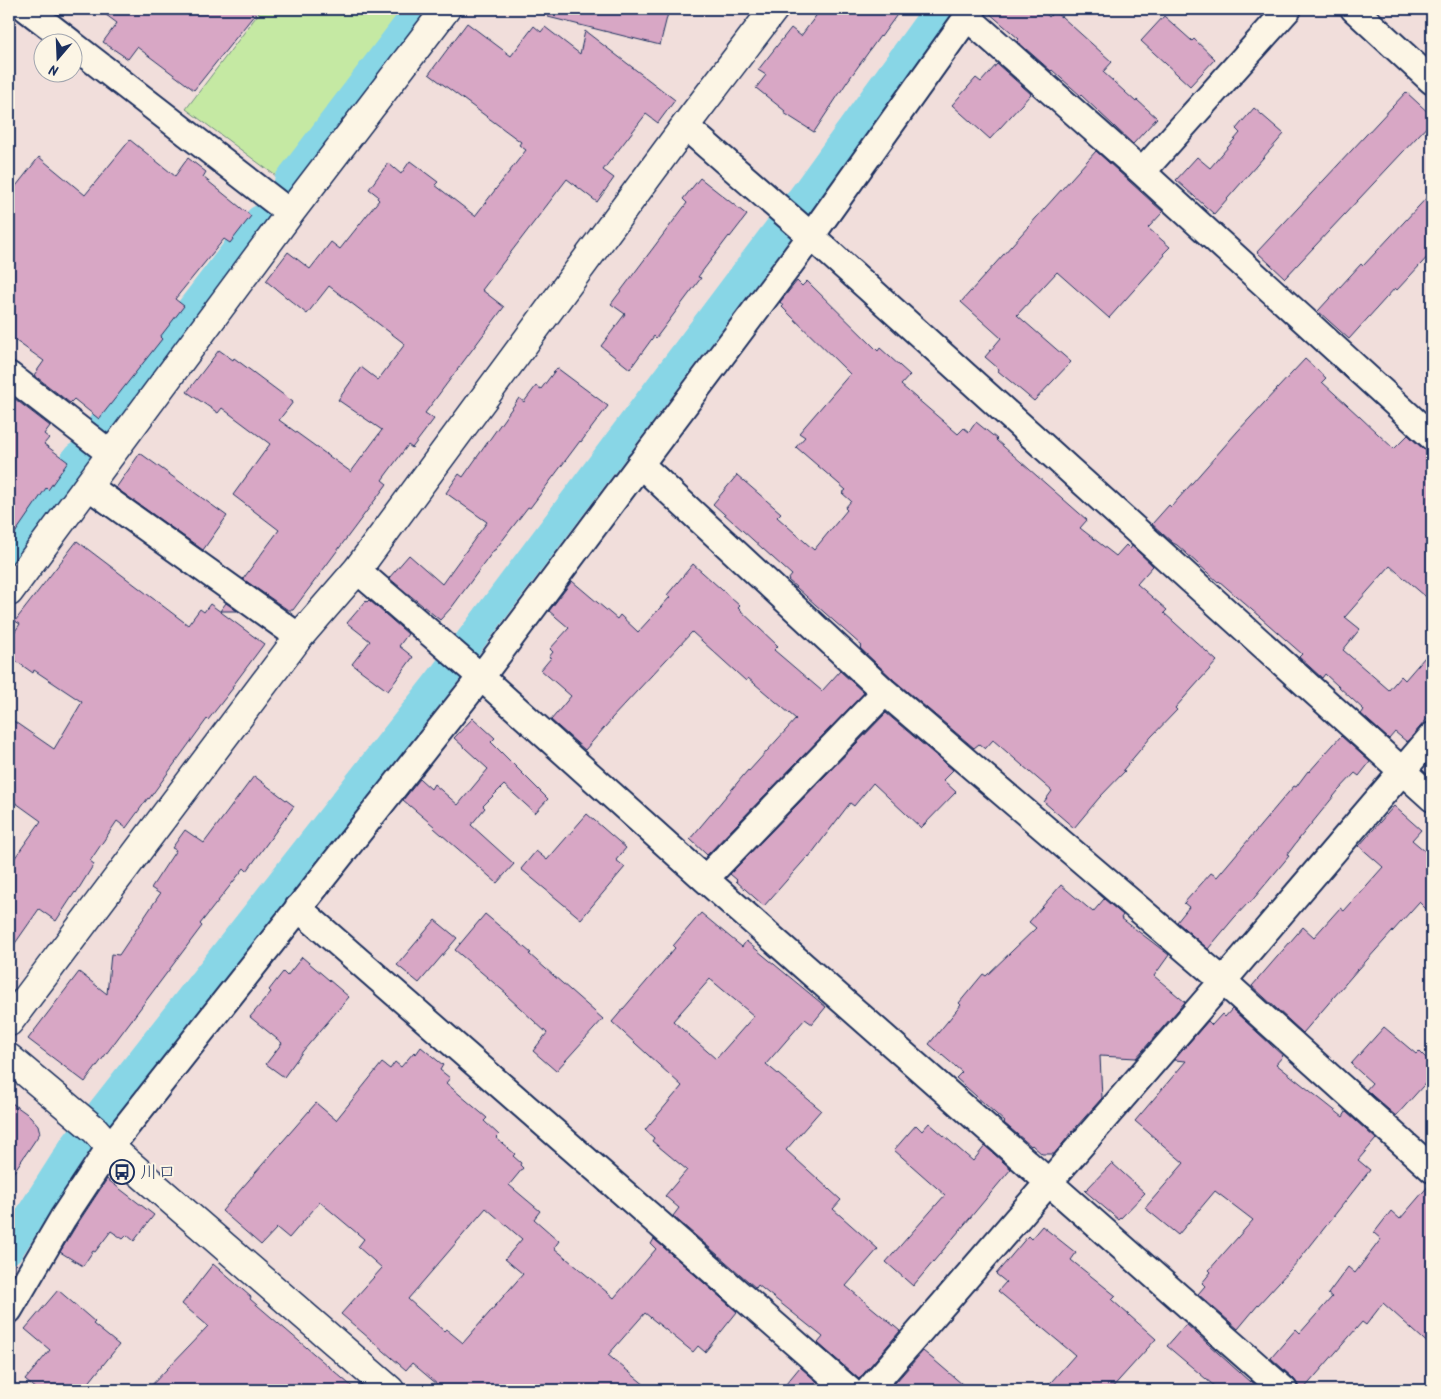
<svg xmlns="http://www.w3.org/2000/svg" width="1441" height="1399" font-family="Kalam,'Klee One',sans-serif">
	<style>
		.green { fill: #c5e9a3; stroke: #708c80 }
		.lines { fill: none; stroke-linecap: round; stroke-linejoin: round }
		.canal { stroke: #88d6e6; stroke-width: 30 }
		.building { fill: #d8a7c5; stroke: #1b2f5e; fill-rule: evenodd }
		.minor-casing { stroke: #1b2f5e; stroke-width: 30 }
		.tertiary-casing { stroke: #1b2f5e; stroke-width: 31 }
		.minor { stroke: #fcf5e5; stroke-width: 26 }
		.tertiary { stroke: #fcf5e5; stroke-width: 28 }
		.labels { text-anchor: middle; stroke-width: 4; stroke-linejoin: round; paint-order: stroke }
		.poi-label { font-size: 18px; fill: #1b2f5e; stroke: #fcf5e5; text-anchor: start }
	</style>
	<rect width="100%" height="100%" fill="#f1dedb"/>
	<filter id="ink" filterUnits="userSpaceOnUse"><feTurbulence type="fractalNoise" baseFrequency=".02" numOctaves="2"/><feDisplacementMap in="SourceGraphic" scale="10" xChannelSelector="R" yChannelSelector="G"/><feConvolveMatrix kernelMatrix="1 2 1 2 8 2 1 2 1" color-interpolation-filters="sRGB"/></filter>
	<g filter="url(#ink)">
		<path class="green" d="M 262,9 L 413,9 L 280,179 L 186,109 Z"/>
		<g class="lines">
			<path class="canal" d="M 289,181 L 420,9
				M 102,426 L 260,220
				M 9,551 L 78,457
				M 9,1249 L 74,1147 L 439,682 L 806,193 L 939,9"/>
		</g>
		<path class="building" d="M 98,9 L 259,9 L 194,90 L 137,47 L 128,59 L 103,42 L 117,23 Z
			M 549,9 L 669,9 L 660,45 L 548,17 Z
			M 821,9 L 901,9 L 881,37 L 880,36 L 847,82 L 814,132 L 784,113 L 785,111 L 756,88 L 766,75 L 758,70 L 791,28 L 801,36 Z
			M 988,9 L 1041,9 L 1049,17 L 1054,12 L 1061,17 L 1061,16 L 1112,62 L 1103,72 L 1136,102 L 1137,100 L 1157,118 L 1133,144 L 1081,95 L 1081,96 L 1052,70 L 1051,71 L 1017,41 L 1019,39 L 988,12 Z
			M 1164,16 L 1192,41 L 1194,39 L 1215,59 L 1190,86 L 1141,41 Z
			M 467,23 L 511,56 L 534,26 L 541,32 L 545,27 L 580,54 L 585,31 L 675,100 L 658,123 L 646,114 L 603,170 L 614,178 L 597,202 L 567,179 L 482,290 L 504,307 L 425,413 L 434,419 L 412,448 L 408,445 L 382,480 L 387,484 L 293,610 L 288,610 L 243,579 L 279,530 L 233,495 L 270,444 L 222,408 L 218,413 L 187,392 L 219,350 L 233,360 L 234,358 L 293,402 L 279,420 L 351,472 L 382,430 L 338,400 L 361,367 L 378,380 L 405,344 L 329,286 L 307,314 L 266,281 L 288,252 L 310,269 L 331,242 L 340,249 L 379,200 L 377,198 L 378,196 L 369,189 L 388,163 L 401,174 L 410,161 L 438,182 L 435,185 L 475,216 L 526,150 L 519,145 L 521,142 L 429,74 Z
			M 997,64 L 1031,94 L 990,139 L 952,105 L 976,78 L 981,82 Z
			M 1406,92 L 1432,116 L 1432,121 L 1285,278 L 1257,252 Z
			M 1254,108 L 1284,134 L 1214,214 L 1176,180 L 1197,157 L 1210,168 L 1240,133 L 1236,129 Z
			M 130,140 L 175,176 L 188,158 L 206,172 L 203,177 L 251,216 L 230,243 L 224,239 L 175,299 L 184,306 L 160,337 L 162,339 L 99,419 L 74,399 L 70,403 L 34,375 L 44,361 L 9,336 L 9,195 L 39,157 L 85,195 Z
			M 1096,151 L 1163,212 L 1148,228 L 1170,247 L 1163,254 L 1165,255 L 1109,318 L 1057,272 L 1017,315 L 1071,362 L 1034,401 L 998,371 L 999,369 L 985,357 L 1001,338 L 961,302 Z
			M 700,178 L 747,215 L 730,237 L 729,236 L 698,277 L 701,278 L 656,338 L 654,336 L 630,369 L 601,346 L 625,314 L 611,304 L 687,203 L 683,199 Z
			M 1432,192 L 1432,252 L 1397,290 L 1395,288 L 1349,339 L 1318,311 L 1361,264 L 1363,266 Z
			M 797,281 L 802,286 L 807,281 L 878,351 L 880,348 L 910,375 L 901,385 L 958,434 L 964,428 L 969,432 L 976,422 L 997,439 L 996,440 L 1087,520 L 1080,528 L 1116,556 L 1126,545 L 1130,549 L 1132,546 L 1153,566 L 1137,584 L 1167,610 L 1164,613 L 1217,661 L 1175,708 L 1177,710 L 1151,737 L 1123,770 L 1125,771 L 1099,798 L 1074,828 L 1044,802 L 1052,791 L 993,740 L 985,749 L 979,744 L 974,748 L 895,681 L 860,648 L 862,646 L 788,580 L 792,575 L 713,504 L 737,475 L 781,513 L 777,517 L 814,550 L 847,510 L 845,508 L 851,501 L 842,493 L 846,490 L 796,447 L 805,437 L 799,433 L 850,374 L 782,307 L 783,306 L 780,302 Z
			M 1305,359 L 1326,378 L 1322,382 L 1360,417 L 1394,449 L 1408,435 L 1422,448 L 1432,454 L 1432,602 L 1390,566 L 1345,617 L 1360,629 L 1343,650 L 1389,690 L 1401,676 L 1405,680 L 1432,649 L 1432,713 L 1407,742 L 1395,732 L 1389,739 L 1361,714 L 1364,710 L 1325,674 L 1322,678 L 1299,657 L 1302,654 L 1219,581 L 1218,582 L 1177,545 L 1173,543 L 1152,524 L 1169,505 L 1171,507 L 1237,432 Z
			M 557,368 L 608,406 L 581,442 L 580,441 L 530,508 L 528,507 L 495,550 L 494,550 L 452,607 L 440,620 L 389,578 L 409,555 L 442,584 L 487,522 L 446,493 L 459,474 L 463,477 L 519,398 L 524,402 L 536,386 L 541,389 Z
			M 15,399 L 50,426 L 44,434 L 49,438 L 44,444 L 68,462 L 48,490 L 46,488 L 9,542 L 9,408 Z
			M 140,453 L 227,516 L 203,550 L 116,488 Z
			M 77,541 L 188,625 L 200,609 L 204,612 L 210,604 L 264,644 L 232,687 L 233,688 L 208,720 L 207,719 L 149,799 L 148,798 L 126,828 L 117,821 L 90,861 L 94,864 L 76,893 L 75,892 L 56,921 L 39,909 L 9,952 L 9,866 L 41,821 L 9,798 L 9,718 L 54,749 L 82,702 L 34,670 L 33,673 L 9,656 L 9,640 L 20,624 L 15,621 Z
			M 693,564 L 740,606 L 738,608 L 778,646 L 774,650 L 822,691 L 840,671 L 864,693 L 707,855 L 690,839 L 748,770 L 749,771 L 796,719 L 748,678 L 746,681 L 692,632 L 611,719 L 611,720 L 585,750 L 551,720 L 571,696 L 541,670 L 551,658 L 549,657 L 553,652 L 550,649 L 569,628 L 549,611 L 572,581 L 617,619 L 620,615 L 638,632 L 670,597 L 667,595 Z
			M 369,600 L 408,634 L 399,646 L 413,657 L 388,691 L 352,664 L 370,641 L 347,623 L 366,601 L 367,602 Z
			M 226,603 L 237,611 L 220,611 Z
			M 886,713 L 953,770 L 943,780 L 956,792 L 921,828 L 873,783 L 854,806 L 850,803 L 809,857 L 808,856 L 764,906 L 736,881 L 737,880 L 730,874 Z
			M 473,718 L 495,738 L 491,742 L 548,799 L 535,813 L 504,785 L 483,806 L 485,808 L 471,825 L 514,864 L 497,883 L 434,828 L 435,827 L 403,800 L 420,779 L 431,789 L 434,784 L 458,805 L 488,769 L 454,738 Z
			M 1341,736 L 1370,762 L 1359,776 L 1355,773 L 1338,791 L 1299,839 L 1287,855 L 1289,856 L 1250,903 L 1249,902 L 1234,918 L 1208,949 L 1177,922 L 1189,907 L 1184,903 L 1211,873 L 1217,877 L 1282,800 L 1294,786 L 1296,787 L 1308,771 L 1309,772 Z
			M 254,776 L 294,806 L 247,871 L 244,868 L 200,924 L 202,926 L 85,1082 L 28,1039 L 79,972 L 107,994 L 111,954 L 119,955 L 160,894 L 151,888 L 176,850 L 172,848 L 185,830 L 204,843 Z
			M 1394,806 L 1421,830 L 1412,840 L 1432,857 L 1432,915 L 1419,902 L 1358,970 L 1358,969 L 1303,1033 L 1252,986 L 1303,927 L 1314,937 L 1340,908 L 1344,911 L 1383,867 L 1359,846 Z
			M 587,814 L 626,848 L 616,860 L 625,867 L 581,919 L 521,869 L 536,851 L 547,860 Z
			M 1061,885 L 1093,912 L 1104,899 L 1123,915 L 1121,918 L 1169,955 L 1154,976 L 1185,1002 L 1136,1058 L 1100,1056 L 1102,1098 L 1077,1126 L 1054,1154 L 1042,1154 L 1032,1145 L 1031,1146 L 1004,1123 L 1005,1122 L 956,1078 L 962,1072 L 929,1044 L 961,1005 L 959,1003 L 983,974 L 986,976 L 1036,928 L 1029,922 Z
			M 701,913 L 742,947 L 746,941 L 826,1007 L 812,1024 L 805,1019 L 766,1064 L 821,1110 L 786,1150 L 841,1200 L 833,1209 L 878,1249 L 846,1286 L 900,1331 L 859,1379 L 818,1343 L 823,1337 L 758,1285 L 756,1288 L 673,1216 L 679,1208 L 665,1196 L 687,1170 L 652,1141 L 654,1138 L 645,1130 L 682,1086 L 612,1022 L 675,948 L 673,946 ZM 710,979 L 754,1016 L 716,1059 L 673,1021 Z
			M 485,914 L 531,953 L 529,954 L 603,1019 L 556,1071 L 533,1051 L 547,1033 L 506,995 L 507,994 L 455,950 Z
			M 435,920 L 457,938 L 419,983 L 397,965 Z
			M 302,957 L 349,997 L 303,1051 L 284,1077 L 266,1064 L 282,1043 L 250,1017 L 271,992 L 269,990 L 283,972 L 287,976 Z
			M 1232,1009 L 1283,1056 L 1276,1064 L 1343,1117 L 1346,1112 L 1376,1139 L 1358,1160 L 1370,1170 L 1300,1259 L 1258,1305 L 1238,1329 L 1198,1294 L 1205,1286 L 1202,1283 L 1211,1272 L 1209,1270 L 1253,1220 L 1215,1191 L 1178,1235 L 1145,1208 L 1184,1163 L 1135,1121 L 1186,1061 L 1174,1060 L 1208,1021 L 1212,1025 L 1222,1014 L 1225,1017 Z
			M 1384,1027 L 1416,1054 L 1419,1051 L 1432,1064 L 1432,1076 L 1396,1116 L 1366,1090 L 1372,1083 L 1351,1064 Z
			M 421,1047 L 443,1065 L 440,1070 L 450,1078 L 446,1083 L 487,1118 L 484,1121 L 499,1135 L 496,1138 L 515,1154 L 513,1156 L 521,1163 L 520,1165 L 523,1168 L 509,1185 L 540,1211 L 534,1219 L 559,1241 L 554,1248 L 614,1298 L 656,1249 L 651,1244 L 654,1239 L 737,1312 L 705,1352 L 698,1346 L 693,1352 L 645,1313 L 608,1355 L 651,1390 L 444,1390 L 412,1363 L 406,1370 L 341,1314 L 382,1268 L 358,1247 L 364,1239 L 320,1202 L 289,1238 L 277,1228 L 261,1245 L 222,1211 L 316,1103 L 336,1120 L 382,1063 L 390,1069 L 395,1062 L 401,1067 L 414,1052 L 416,1054 ZM 486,1208 L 522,1239 L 505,1259 L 523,1274 L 463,1343 L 446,1329 L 444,1331 L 408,1299 Z
			M 9,1101 L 30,1116 L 38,1125 L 40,1133 L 9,1179 Z
			M 929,1123 L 973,1161 L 985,1146 L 1011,1169 L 913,1286 L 886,1262 L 945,1195 L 894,1150 L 916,1125 L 922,1131 Z
			M 1112,1163 L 1145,1193 L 1119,1220 L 1085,1191 Z
			M 107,1179 L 154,1215 L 134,1241 L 127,1235 L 123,1239 L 111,1231 L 95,1252 L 93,1251 L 83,1266 L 60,1252 L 76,1226 Z
			M 1430,1184 L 1432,1184 L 1432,1347 L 1383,1303 L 1366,1325 L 1362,1322 L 1303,1390 L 1299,1390 L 1298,1385 L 1294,1379 L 1271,1358 L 1296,1329 L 1300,1333 L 1332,1297 L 1328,1294 L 1348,1267 L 1355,1273 L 1381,1239 L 1374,1233 L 1391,1211 L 1400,1219 Z
			M 1042,1226 L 1076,1253 L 1071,1260 L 1116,1296 L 1112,1300 L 1156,1339 L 1110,1390 L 1044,1390 L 1075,1355 L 998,1291 L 1006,1282 L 996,1274 L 1028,1236 L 1031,1239 Z
			M 213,1264 L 251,1297 L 250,1299 L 356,1390 L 147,1390 L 208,1326 L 182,1304 Z
			M 58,1290 L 95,1322 L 93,1324 L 119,1345 L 83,1390 L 37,1390 L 25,1380 L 50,1350 L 25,1329 Z
			M 1186,1324 L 1250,1382 L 1251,1381 L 1262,1390 L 1219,1390 L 1167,1346 Z
			M 923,1351 L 934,1360 L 969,1390 L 889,1390 Z
			M 800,1367 L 826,1390 L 781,1390 Z"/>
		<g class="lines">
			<defs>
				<path id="minor" d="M 27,9 L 70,42
					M 1354,9 L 1432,81
					M 967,17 L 1142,172 L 1432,437
					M 72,44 L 290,213
					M 685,126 L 811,236 L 1432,798
					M 1142,172 L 1288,9
					M 9,375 L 111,454
					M 640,464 L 885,692 L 1223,981 L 1432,1169
					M 88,486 L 299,637
					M 357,570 L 481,677 L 705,879 L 1284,1390
					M 705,879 L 885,692
					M 298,908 L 849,1390
					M 9,1310 L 63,1218 L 110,1147 L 481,677 L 811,236 L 973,9
					M 869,1390 L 1223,981 L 1432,736"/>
				<path id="tertiary" d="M 9,592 L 290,213 L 446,9
					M 9,1022 L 299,637 L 357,570 L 685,126 L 774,9
					M 9,1058 L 95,1130 L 110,1147 L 390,1390"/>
			</defs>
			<use href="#minor" class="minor-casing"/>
			<use href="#tertiary" class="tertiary-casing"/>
			<use href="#minor" class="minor"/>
			<use href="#tertiary" class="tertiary"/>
		</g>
	</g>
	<defs>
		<symbol id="bus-ring" viewBox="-11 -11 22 22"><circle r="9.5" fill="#fcf5e5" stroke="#1b2f5e" stroke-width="1.5"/><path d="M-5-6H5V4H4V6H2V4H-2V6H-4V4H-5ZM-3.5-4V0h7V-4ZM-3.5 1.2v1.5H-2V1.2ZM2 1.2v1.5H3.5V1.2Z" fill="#1b2f5e"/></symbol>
	</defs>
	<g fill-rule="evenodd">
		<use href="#bus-ring" x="108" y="1158" width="28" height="28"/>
	</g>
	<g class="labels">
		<g class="poi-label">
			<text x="140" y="1178">川口</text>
		</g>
	</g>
	<rect width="1441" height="1399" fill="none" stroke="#fcf5e5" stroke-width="30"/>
	<rect x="15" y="15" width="1411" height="1369" fill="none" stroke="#1b2f5e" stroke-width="2" filter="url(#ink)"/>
	<g transform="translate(58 58) rotate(199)"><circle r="24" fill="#fcf5e5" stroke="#a2a6af"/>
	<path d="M0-4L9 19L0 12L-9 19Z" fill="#1b2f5e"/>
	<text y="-8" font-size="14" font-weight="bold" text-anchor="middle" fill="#1b2f5e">N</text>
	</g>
</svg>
